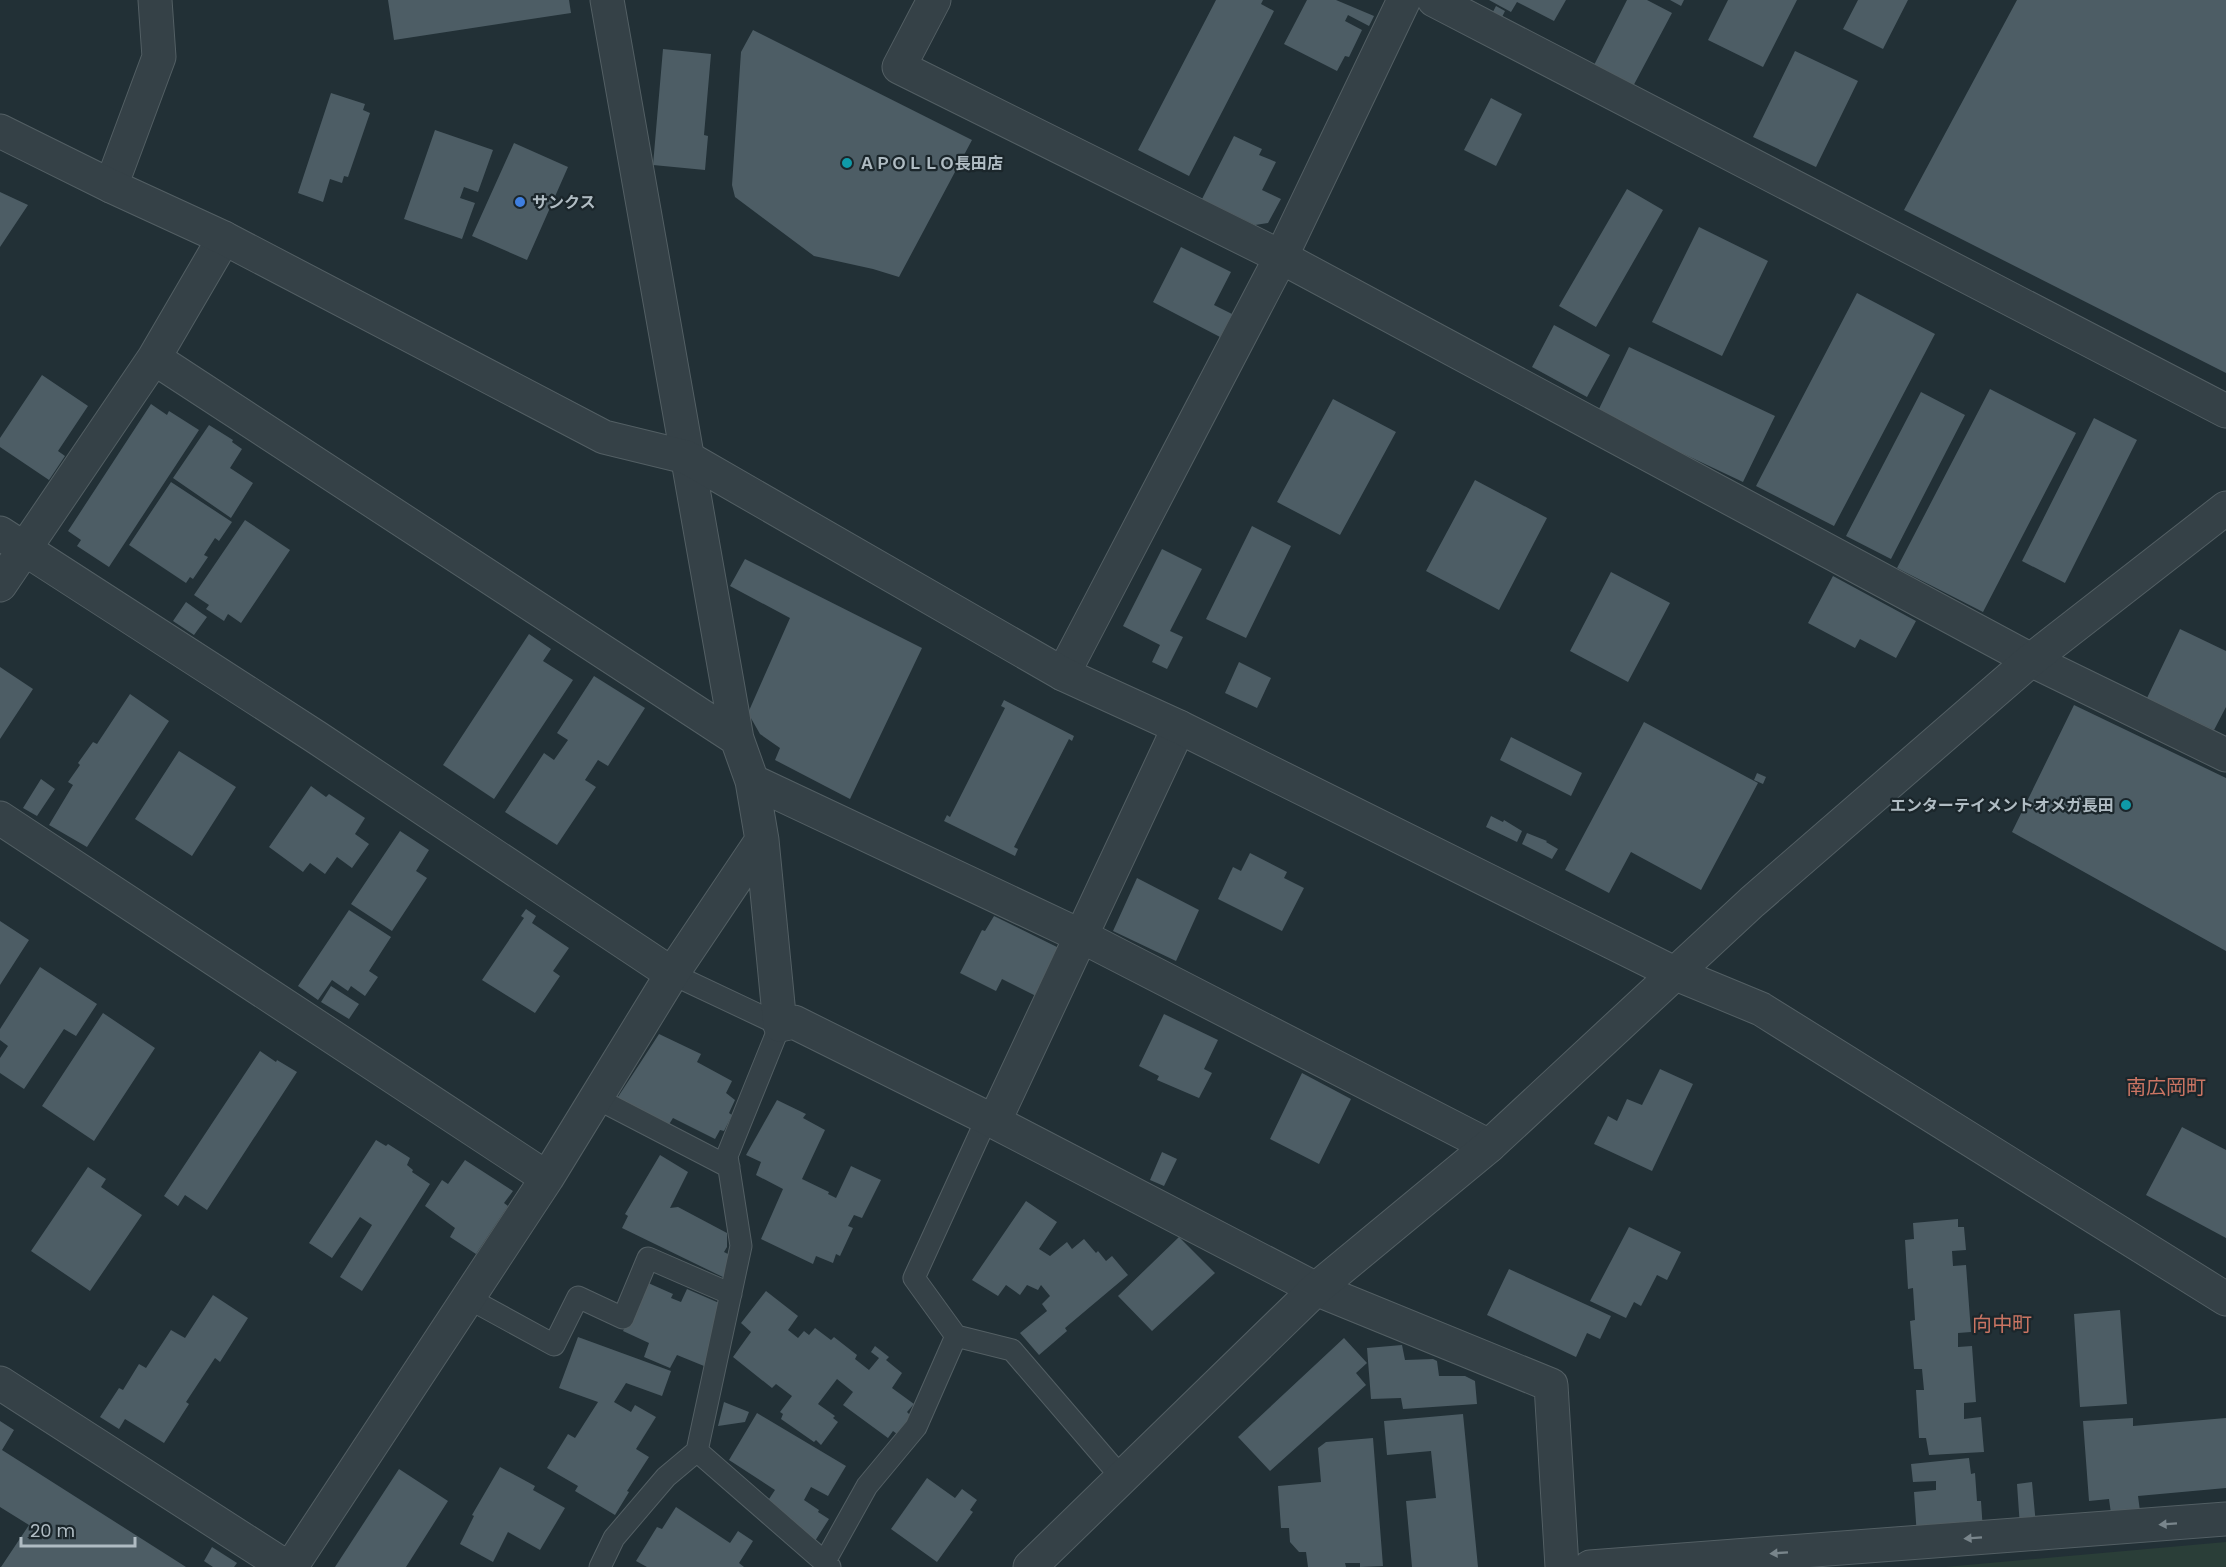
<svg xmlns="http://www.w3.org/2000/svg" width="2226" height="1567" font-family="Poppins,'Noto Sans JP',sans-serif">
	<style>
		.green { fill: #2a3e38 }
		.building { fill: #4d5d65 }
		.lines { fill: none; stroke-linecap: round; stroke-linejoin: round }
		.service-casing { stroke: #535f64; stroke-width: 23 }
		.minor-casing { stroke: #535f64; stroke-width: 35 }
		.tertiary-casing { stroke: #535f64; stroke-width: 35 }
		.service { stroke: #354147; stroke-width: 21 }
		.minor { stroke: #354147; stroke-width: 33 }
		.tertiary { stroke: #354147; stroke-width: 33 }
		.oneway { fill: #79858b }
		.culture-dot { fill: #0f9aa8; stroke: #1b262b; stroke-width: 2 }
		.shop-dot { fill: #3f7fe0; stroke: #1b262b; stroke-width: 2 }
		.labels { text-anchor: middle; stroke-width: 4.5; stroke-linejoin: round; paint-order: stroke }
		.poi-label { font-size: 16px; font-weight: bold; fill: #b0bcc3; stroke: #1b262b; text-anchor: start }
		.quarter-label { font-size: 20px; fill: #cb7563; stroke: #1b262b }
	</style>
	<rect width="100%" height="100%" fill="#223036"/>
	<path class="green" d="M 2226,1542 L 2226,1567 L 1945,1567 Z"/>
	<path class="building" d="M 388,0 L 569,0 L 571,13 L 394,40 Z
		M 1216,0 L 1263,0 L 1261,4 L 1274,11 L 1189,176 L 1138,150 Z
		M 1307,0 L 1336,0 L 1374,16 L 1369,26 L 1348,15 L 1345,21 L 1362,30 L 1349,57 L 1345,56 L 1337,71 L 1284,44 Z
		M 1489,0 L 1566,0 L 1554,21 L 1517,2 L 1511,12 Z
		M 1627,0 L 1647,0 L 1672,13 L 1630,92 L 1591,71 Z
		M 1670,0 L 1684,0 L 1681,6 Z
		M 1728,0 L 1797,0 L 1763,67 L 1708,40 Z
		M 1858,0 L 1908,0 L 1883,49 L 1843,29 Z
		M 2017,0 L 2226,0 L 2226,373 L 1904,210 Z
		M 1496,6 L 1505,11 L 1495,31 L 1485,27 Z
		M 753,30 L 972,140 L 899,277 L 873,269 L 814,256 L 735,197 L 732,185 L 741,52 Z
		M 663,49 L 711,54 L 704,135 L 708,136 L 705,170 L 653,165 Z
		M 1795,51 L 1858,81 L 1816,167 L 1753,137 Z
		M 331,93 L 365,104 L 363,110 L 370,113 L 348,177 L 344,176 L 342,183 L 330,179 L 323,202 L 298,193 Z
		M 1491,98 L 1522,114 L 1496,166 L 1464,150 Z
		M 435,130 L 493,150 L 478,192 L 464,187 L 460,198 L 475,203 L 462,239 L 404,219 Z
		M 1234,136 L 1262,149 L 1259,155 L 1276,162 L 1262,190 L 1281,199 L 1268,223 L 1255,225 L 1202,199 Z
		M 514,143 L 568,167 L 527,260 L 472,236 Z
		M 1627,189 L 1663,210 L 1596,327 L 1559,306 Z
		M 0,192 L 28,205 L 0,247 Z
		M 1699,227 L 1768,261 L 1722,356 L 1652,322 Z
		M 1181,247 L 1231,272 L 1214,305 L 1232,314 L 1220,337 L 1153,302 Z
		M 1857,293 L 1935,334 L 1834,526 L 1756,486 Z
		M 1554,325 L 1610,355 L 1587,397 L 1532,367 Z
		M 1629,347 L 1775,416 L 1743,482 L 1597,413 Z
		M 42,375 L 88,406 L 58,451 L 65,456 L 49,480 L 0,447 L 0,438 Z
		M 1990,389 L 2076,433 L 1983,612 L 1897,568 Z
		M 1921,392 L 1965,415 L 1891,559 L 1846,536 Z
		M 1333,399 L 1396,432 L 1340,535 L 1277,502 Z
		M 151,404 L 167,415 L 169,411 L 199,430 L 109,567 L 77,546 L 81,540 L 68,531 Z
		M 2094,418 L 2137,440 L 2065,583 L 2022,561 Z
		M 209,425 L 233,440 L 232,442 L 242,449 L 230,468 L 253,483 L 231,518 L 173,478 Z
		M 1475,480 L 1547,518 L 1499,610 L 1426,571 Z
		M 171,482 L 232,522 L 219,541 L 215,538 L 204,555 L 208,557 L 193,579 L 190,577 L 186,583 L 129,545 Z
		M 245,520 L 290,550 L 241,623 L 228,614 L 224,621 L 206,609 L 209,605 L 194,595 Z
		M 1252,526 L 1291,546 L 1246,638 L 1206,619 Z
		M 1162,549 L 1202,569 L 1170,631 L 1183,637 L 1167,669 L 1152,662 L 1160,645 L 1123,626 Z
		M 745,559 L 922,648 L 850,799 L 775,760 L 780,748 L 760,734 L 748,713 L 790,618 L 730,586 Z
		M 1611,572 L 1670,603 L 1628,682 L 1570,651 Z
		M 1833,576 L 1916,621 L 1896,658 L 1860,639 L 1855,648 L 1808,623 Z
		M 186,602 L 207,617 L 194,635 L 173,621 Z
		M 2180,629 L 2226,651 L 2226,707 L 2214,730 L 2147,698 Z
		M 529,634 L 551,649 L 543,661 L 573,680 L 494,799 L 443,765 Z
		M 1239,662 L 1271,678 L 1257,708 L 1225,693 Z
		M 0,667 L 33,689 L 0,739 Z
		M 594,676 L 645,708 L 608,766 L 598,760 L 585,780 L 596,787 L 557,845 L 505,812 L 544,753 L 554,760 L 568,740 L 557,733 Z
		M 130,694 L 169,721 L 87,847 L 49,825 L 73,785 L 68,782 L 80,765 L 78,763 L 93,742 L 97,744 Z
		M 1004,700 L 1074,736 L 1072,741 L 1069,739 L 1014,847 L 1018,849 L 1015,856 L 944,821 L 947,815 L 950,817 L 952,813 L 1005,708 L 1001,706 Z
		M 2074,705 L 2226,778 L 2226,951 L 2012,832 Z
		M 1644,722 L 1758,783 L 1701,890 L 1631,852 L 1609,893 L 1565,870 Z
		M 1511,737 L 1582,773 L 1571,796 L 1500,760 Z
		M 179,751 L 236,787 L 192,856 L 135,819 Z
		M 1757,773 L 1766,777 L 1763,784 L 1754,780 Z
		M 41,779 L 55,789 L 37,816 L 23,808 Z
		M 311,786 L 326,797 L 329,794 L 365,818 L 355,834 L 369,844 L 352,868 L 337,857 L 325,874 L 310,863 L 303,872 L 269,847 Z
		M 1491,816 L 1503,822 L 1504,820 L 1522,831 L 1517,842 L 1486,827 Z
		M 400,831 L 429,850 L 416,871 L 427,878 L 392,931 L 351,904 Z
		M 1527,833 L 1547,841 L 1546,842 L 1558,849 L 1552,859 L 1522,844 Z
		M 1250,853 L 1287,872 L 1284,878 L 1304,888 L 1282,931 L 1218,899 L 1233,867 L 1241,871 Z
		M 1137,878 L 1199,910 L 1176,961 L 1113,931 Z
		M 526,909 L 536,916 L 532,923 L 569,948 L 553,971 L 560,976 L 535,1013 L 482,980 L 524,918 L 521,916 Z
		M 349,910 L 391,937 L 369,971 L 378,977 L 365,996 L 351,986 L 348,991 L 332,980 L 318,1000 L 298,986 Z
		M 994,916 L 1063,950 L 1040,998 L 1002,979 L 996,991 L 960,973 L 982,930 L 985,931 Z
		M 0,921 L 29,940 L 0,985 Z
		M 40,967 L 97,1004 L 76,1036 L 64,1029 L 24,1089 L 0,1073 L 0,1058 L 8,1046 L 0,1040 L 0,1029 Z
		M 331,986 L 359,1004 L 349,1019 L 321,1002 Z
		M 103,1013 L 155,1048 L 94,1141 L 42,1106 Z
		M 1164,1014 L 1218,1040 L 1204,1069 L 1212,1073 L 1199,1098 L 1157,1080 L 1159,1076 L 1139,1066 Z
		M 659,1034 L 701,1054 L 697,1062 L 732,1081 L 726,1093 L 735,1100 L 729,1113 L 732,1115 L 724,1131 L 720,1130 L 715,1139 L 673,1118 L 668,1126 L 616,1100 Z
		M 260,1051 L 276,1062 L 277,1060 L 297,1072 L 207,1210 L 185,1195 L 178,1206 L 164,1196 Z
		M 1660,1069 L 1693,1084 L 1652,1171 L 1594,1144 L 1608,1116 L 1617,1121 L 1627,1099 L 1642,1105 Z
		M 1302,1073 L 1351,1099 L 1319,1164 L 1270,1139 Z
		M 777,1100 L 806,1114 L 803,1118 L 825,1130 L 802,1179 L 829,1192 L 828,1194 L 836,1198 L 851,1166 L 881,1180 L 862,1218 L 854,1215 L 848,1226 L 853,1228 L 840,1256 L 836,1254 L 833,1263 L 816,1256 L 813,1264 L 761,1239 L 783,1189 L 756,1175 L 761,1162 L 746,1155 Z
		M 2182,1127 L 2226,1150 L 2226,1238 L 2146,1195 Z
		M 376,1140 L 386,1146 L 388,1144 L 410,1158 L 407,1165 L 413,1170 L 412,1172 L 430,1184 L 362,1291 L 340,1277 L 372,1225 L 360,1217 L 332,1258 L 309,1243 Z
		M 1162,1152 L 1177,1159 L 1164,1186 L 1150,1180 Z
		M 660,1155 L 688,1172 L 670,1208 L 678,1207 L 727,1233 L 727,1247 L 724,1252 L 728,1254 L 729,1280 L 622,1228 L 628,1216 L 625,1214 Z
		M 465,1160 L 513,1191 L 504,1203 L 508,1206 L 476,1254 L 450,1237 L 455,1228 L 425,1206 L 442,1180 L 448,1184 Z
		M 88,1167 L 106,1179 L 101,1187 L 142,1215 L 90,1291 L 31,1251 Z
		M 1026,1201 L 1057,1222 L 1039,1249 L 1050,1256 L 1067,1242 L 1072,1249 L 1084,1239 L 1096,1253 L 1098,1251 L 1106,1261 L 1112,1256 L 1128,1275 L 1065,1328 L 1067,1331 L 1039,1355 L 1020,1333 L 1047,1311 L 1042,1304 L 1050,1296 L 1041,1285 L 1038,1290 L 1027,1285 L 1020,1295 L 1006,1285 L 998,1296 L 972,1280 Z
		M 1958,1219 L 1958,1227 L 1964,1227 L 1966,1250 L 1952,1251 L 1953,1266 L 1966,1265 L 1971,1332 L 1958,1333 L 1958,1347 L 1972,1346 L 1976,1402 L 1964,1403 L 1964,1419 L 1981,1417 L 1984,1452 L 1929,1455 L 1926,1438 L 1919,1438 L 1916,1390 L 1924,1390 L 1922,1369 L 1914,1369 L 1910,1321 L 1915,1320 L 1913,1288 L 1908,1289 L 1905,1240 L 1914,1239 L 1913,1223 Z
		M 1629,1227 L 1681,1252 L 1667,1280 L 1657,1275 L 1641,1306 L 1634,1302 L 1626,1318 L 1590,1301 Z
		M 1179,1237 L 1215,1273 L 1152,1331 L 1118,1296 Z
		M 1509,1269 L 1611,1316 L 1600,1339 L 1587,1333 L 1576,1357 L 1487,1315 Z
		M 646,1282 L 673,1294 L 671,1298 L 681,1302 L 687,1289 L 726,1306 L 721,1325 L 704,1366 L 677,1355 L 670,1368 L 644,1357 L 649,1343 L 623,1331 Z
		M 766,1291 L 798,1316 L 788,1330 L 798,1338 L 804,1331 L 809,1335 L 815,1328 L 831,1340 L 834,1337 L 857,1355 L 855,1359 L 869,1370 L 879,1358 L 871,1352 L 875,1346 L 889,1357 L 886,1360 L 902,1373 L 892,1388 L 914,1404 L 907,1412 L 911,1416 L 897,1434 L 893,1431 L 888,1438 L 843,1405 L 853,1392 L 837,1379 L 818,1404 L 835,1416 L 833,1418 L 838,1422 L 821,1445 L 816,1440 L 814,1442 L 781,1419 L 783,1414 L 780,1412 L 792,1396 L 776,1384 L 772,1388 L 733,1357 L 751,1332 L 741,1323 Z
		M 213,1295 L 248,1318 L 220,1362 L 215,1358 L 186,1402 L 189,1404 L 164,1443 L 125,1419 L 119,1429 L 100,1417 L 119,1388 L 123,1390 L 139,1364 L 146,1368 L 171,1330 L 185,1338 Z
		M 2120,1310 L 2127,1404 L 2080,1407 L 2074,1314 Z
		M 578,1337 L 671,1371 L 662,1396 L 626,1383 L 614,1402 L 631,1412 L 635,1405 L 656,1417 L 636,1449 L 649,1457 L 627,1491 L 629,1492 L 615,1515 L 575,1491 L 578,1486 L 547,1468 L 568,1434 L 575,1438 L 598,1402 L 559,1388 Z
		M 1344,1338 L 1367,1363 L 1356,1373 L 1366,1385 L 1270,1471 L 1238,1437 Z
		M 1402,1345 L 1405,1360 L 1433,1359 L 1437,1361 L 1439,1376 L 1465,1376 L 1475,1381 L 1477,1404 L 1403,1409 L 1401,1398 L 1371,1399 L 1367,1348 Z
		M 724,1402 L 749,1412 L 745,1422 L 718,1426 Z
		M 757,1413 L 846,1466 L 828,1496 L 811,1487 L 804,1500 L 819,1510 L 818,1512 L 829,1519 L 815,1541 L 765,1505 L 775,1490 L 729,1460 Z
		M 1463,1414 L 1478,1567 L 1412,1567 L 1406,1501 L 1436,1498 L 1431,1451 L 1387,1455 L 1384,1421 Z
		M 2133,1418 L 2133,1426 L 2226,1418 L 2226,1488 L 2138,1496 L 2141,1519 L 2112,1521 L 2109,1499 L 2089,1501 L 2083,1421 Z
		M 0,1421 L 14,1430 L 2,1450 L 186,1567 L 1,1567 L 29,1525 L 0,1507 Z
		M 1373,1438 L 1383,1566 L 1360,1567 L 1360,1563 L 1345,1563 L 1346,1567 L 1308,1567 L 1306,1552 L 1299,1552 L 1290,1542 L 1289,1528 L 1281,1528 L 1278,1486 L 1321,1482 L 1318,1448 L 1326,1442 Z
		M 1969,1458 L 1971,1474 L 1975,1473 L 1977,1501 L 1981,1501 L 1983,1531 L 1917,1537 L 1914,1492 L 1936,1490 L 1936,1481 L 1913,1482 L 1911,1464 Z
		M 500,1467 L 535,1486 L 533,1490 L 565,1508 L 540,1550 L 508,1532 L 493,1562 L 460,1544 L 474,1516 L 472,1515 Z
		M 399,1469 L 448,1501 L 406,1567 L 335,1567 Z
		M 927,1478 L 955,1498 L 962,1489 L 977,1500 L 970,1510 L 973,1512 L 937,1562 L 891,1529 Z
		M 2032,1482 L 2036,1525 L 2020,1527 L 2017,1484 Z
		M 676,1507 L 730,1543 L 738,1531 L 753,1541 L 739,1563 L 744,1567 L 647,1567 L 636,1561 L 657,1527 L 662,1529 Z
		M 212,1547 L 237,1563 L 234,1567 L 213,1567 L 204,1561 Z"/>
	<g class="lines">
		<defs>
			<path id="service" d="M 596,1098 L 729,1167
				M 468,1298 L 554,1345 L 578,1297 L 623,1318 L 648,1258 L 731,1294
				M 956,1336 L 1012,1350 L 1122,1478
				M 697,1451 L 830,1567
				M 824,1563 L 867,1486 L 916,1427 L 956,1336 L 914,1278 L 987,1118
				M 600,1567 L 614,1538 L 666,1477 L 697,1451 L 741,1246 L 727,1156 L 780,1025 L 672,974"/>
			<path id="minor" d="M 607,0 L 737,739 L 752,781 L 762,840 L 780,1025 L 794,1022 L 987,1118 L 1316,1289 L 1551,1385 L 1562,1567
				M 934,0 L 899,67 L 1281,257 L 2031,660 L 2226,755
				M 1434,0 L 2226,411
				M 111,186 L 159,57 L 155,0
				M 154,358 L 737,739
				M 0,533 L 316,737 L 672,974
				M 0,585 L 154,358 L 224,238
				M 1063,674 L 1281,257 L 1404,0
				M 752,781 L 1081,936 L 1489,1146
				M 0,818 L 547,1178
				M 994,1122 L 1179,727
				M 0,1383 L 286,1567
				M 291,1567 L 547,1178 L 672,974 L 762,840
				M 1590,1567 L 2226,1519"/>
			<path id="tertiary" d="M 0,131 L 111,186 L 224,238 L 604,437 L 686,457 L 1063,674 L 1179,727 L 1674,973 L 1761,1009 L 2226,1299
				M 1030,1567 L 1316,1289 L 1489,1146 L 1752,902 L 2031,660 L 2226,508"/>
		</defs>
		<use href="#service" class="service-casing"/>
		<use href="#minor" class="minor-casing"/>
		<use href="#tertiary" class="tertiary-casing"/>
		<use href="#service" class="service"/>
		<use href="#minor" class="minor"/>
		<use href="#tertiary" class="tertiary"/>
	</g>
	<defs><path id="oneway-solid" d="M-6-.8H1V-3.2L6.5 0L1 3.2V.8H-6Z" transform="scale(1.5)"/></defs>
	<g class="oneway">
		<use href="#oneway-solid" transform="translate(2168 1524) rotate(176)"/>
		<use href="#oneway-solid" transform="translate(1973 1538) rotate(176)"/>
		<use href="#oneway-solid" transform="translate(1779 1553) rotate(176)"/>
	</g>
	<g class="culture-dot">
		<circle cx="847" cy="163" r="6"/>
		<circle cx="2126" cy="805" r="6"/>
	</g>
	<circle class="shop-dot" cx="520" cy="202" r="6"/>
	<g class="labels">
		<g class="poi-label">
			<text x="859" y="169">ＡＰＯＬＬＯ長田店</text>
			<text x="532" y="208">サンクス</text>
			<text x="2114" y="811" text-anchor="end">エンターテイメントオメガ長田</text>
		</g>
		<g class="quarter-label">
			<text x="2166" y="1094">南広岡町</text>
			<text x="2002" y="1331">向中町</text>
		</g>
	</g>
	<path d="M21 1537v9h114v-9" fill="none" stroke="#b0bcc3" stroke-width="3"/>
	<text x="30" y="1537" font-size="18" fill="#b0bcc3" stroke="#1b262b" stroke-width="4.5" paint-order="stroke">20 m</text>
</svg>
